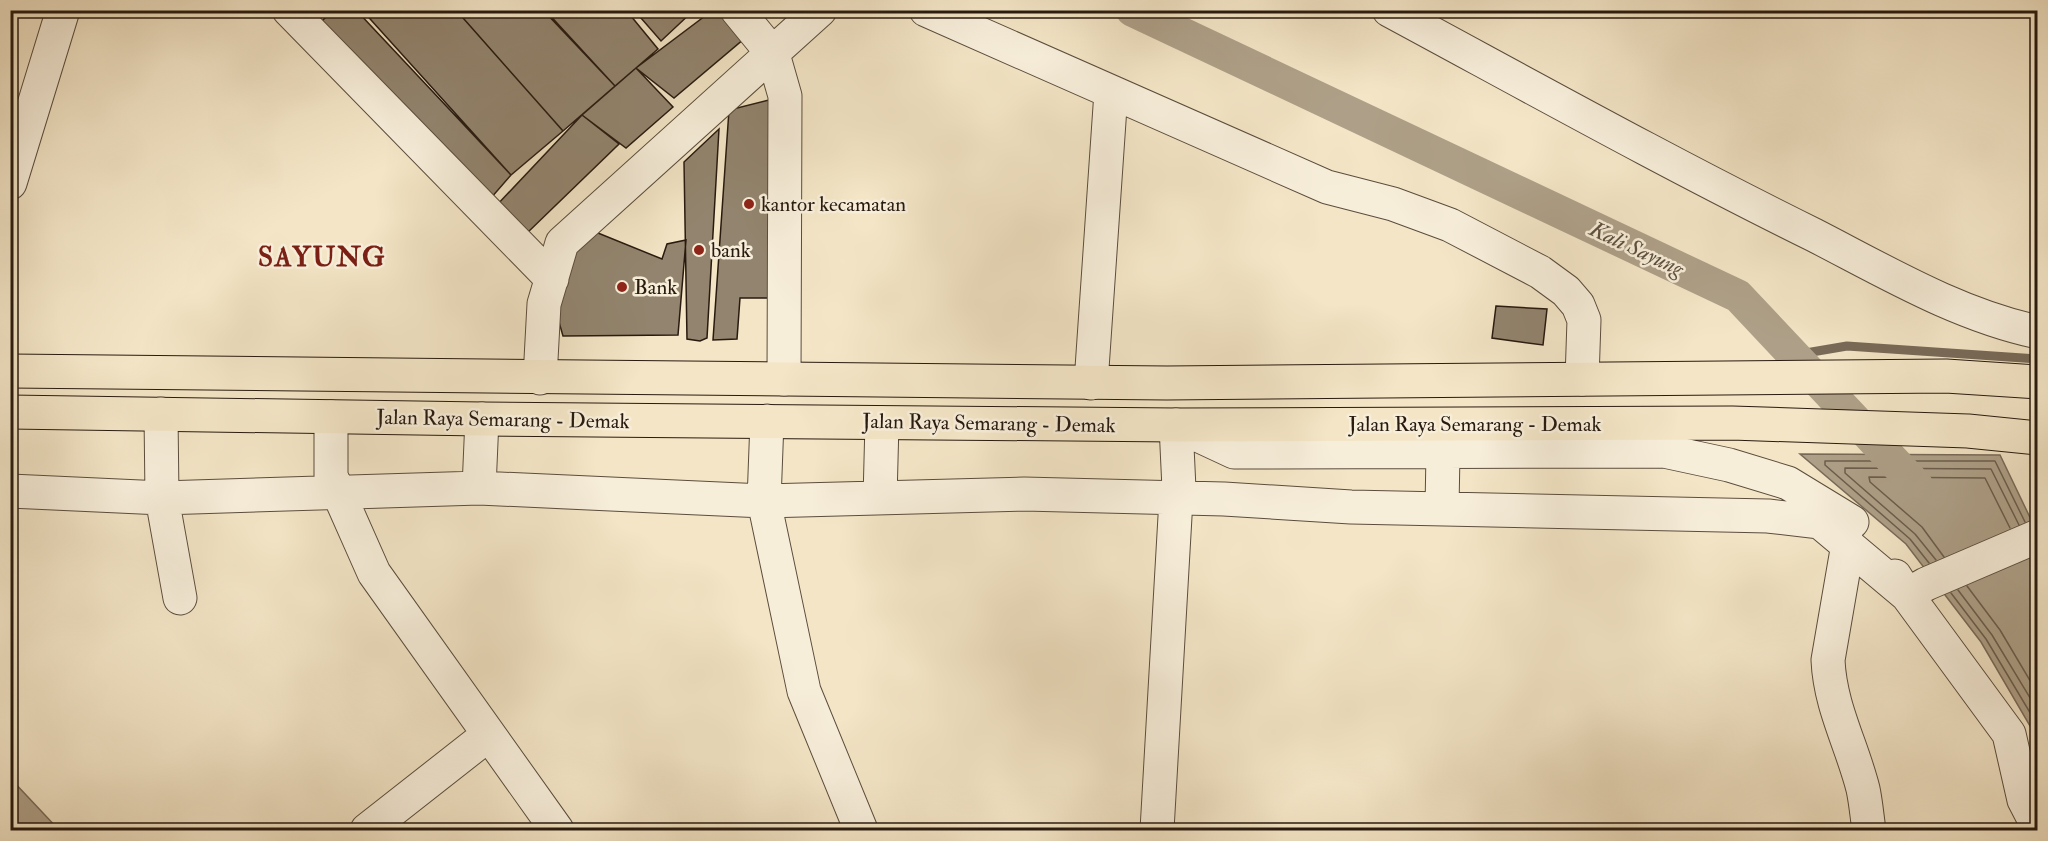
<svg xmlns="http://www.w3.org/2000/svg" width="2048" height="841" font-family="'IM FELL Double Pica',serif">
	<style>
		.water { fill: #aea088; stroke: #786a58; stroke-width: 1.5 }
		.lines { fill: none; stroke-linecap: round; stroke-linejoin: round }
		.shore { stroke: #6b5d4c; stroke-width: 1.5 }
		.stream { stroke: #786a58; stroke-width: 9 }
		.canal { stroke: #aea088; stroke-width: 33 }
		.building { fill: #92846e; stroke: #281a0f; stroke-width: 1.5 }
		.minor-casing { stroke: #5b4d3d; stroke-width: 35 }
		.highway-casing { stroke: #281a0f; stroke-width: 35 }
		.minor { stroke: #f7eeda; stroke-width: 33 }
		.highway { stroke: #f3e5c6; stroke-width: 33 }
		.poi-dot { fill: #8f2418; stroke: #f7eeda; stroke-width: 2 }
		.labels { text-anchor: middle; stroke-width: 5; stroke-linejoin: round; paint-order: stroke }
		.poi-label { font-size: 21px; fill: #281a0f; stroke: #f7eeda; text-anchor: start }
		.street-label { font-size: 21px; fill: #281a0f; stroke: #f7eeda }
		.water-label { font-size: 22px; font-style: italic; fill: #5e503f; stroke: #f7eeda }
		.district-label { font-size: 27px; font-weight: bold; letter-spacing: 1.5px; fill: #7a1f14; stroke: #f7eeda }
	</style>
	<rect width="100%" height="100%" fill="#f3e5c6"/>
	<filter id="stains"><feTurbulence type="fractalNoise" baseFrequency=".00333" numOctaves="4"/><feColorMatrix values="0 0 0 0 .2 0 0 0 0 .09 0 0 0 0 .02 0 0 0 .5 -.17"/></filter>
	<radialGradient id="worn" r=".72"><stop offset=".6" stop-color="#630" stop-opacity="0"/><stop offset="1" stop-color="#630" stop-opacity=".3"/></radialGradient>
	<path class="water" d="M 1800,454 L 2000,455 L 2037,532 L 2037,738 L 1981,642 L 1906,544 Z
		M 10,779 L 11,779 L 59,830 L 11,830 Z"/>
	<g class="lines">
		<path class="shore" d="M 1944,557 L 1922,527 L 1870,482 L 1869,477 L 1985,478 L 2010,528
			M 1936,560 L 1915,534 L 1845,473 L 1845,468 L 1991,469 L 2019,525
			M 1929,563 L 1910,539 L 1825,465 L 1825,461 L 1995,461 L 2025,522
			M 1967,586 L 2000,630 L 2038,694
			M 1958,590 L 1992,635 L 2038,711
			M 1951,593 L 1986,639 L 2038,726"/>
		<path class="stream" d="M 1794,355 L 1847,346 L 2038,359"/>
		<path class="canal" d="M 1132,10 L 1738,296 L 1917,486"/>
	</g>
	<path class="building" d="M 333,10 L 356,10 L 511,175 L 491,198 L 313,30 Z
		M 362,10 L 456,10 L 563,131 L 511,175 Z
		M 456,10 L 543,10 L 615,86 L 563,131 Z
		M 545,10 L 626,10 L 658,49 L 615,86 Z
		M 634,10 L 694,10 L 661,41 Z
		M 713,10 L 726,10 L 745,38 L 674,98 L 636,68 Z
		M 636,68 L 673,107 L 626,148 L 582,115 Z
		M 777,98 L 775,298 L 740,298 L 737,339 L 713,340 L 729,110 Z
		M 582,115 L 619,144 L 525,235 L 496,206 Z
		M 719,129 L 707,338 L 700,341 L 687,339 L 684,162 Z
		M 593,231 L 662,259 L 667,244 L 686,240 L 678,335 L 563,336 L 557,315 L 567,253 Z
		M 1496,306 L 1547,309 L 1543,345 L 1492,338 Z"/>
	<g class="lines">
		<defs>
			<path id="minor" d="M 289,10 L 552,279
				M 737,10 L 773,54 L 785,96 L 784,379
				M 926,10 L 1327,187 L 1393,204 L 1450,225 L 1540,272 L 1566,291 L 1578,305 L 1584,320 L 1582,379
				M 1389,10 C 1530,86 1670,164 1814,235 C 1886,272 1958,315 2038,332
				M 10,183 L 63,10
				M 540,378 L 544,304 L 562,243 L 820,10
				M 1091,383 L 1111,92
				M 161,414 L 162,498 L 180,598
				M 331,417 L 331,476 L 374,573 L 557,830
				M 767,421 L 764,501 L 804,691 L 861,830
				M 1176,425 L 1234,452 L 1664,451 L 1729,465 L 1788,483 L 1852,522
				M 479,488 L 482,419
				M 10,491 L 162,498 L 479,488 L 764,501 L 1024,494 L 1224,499 L 1351,507 L 1768,516 L 1820,522 L 1907,595 L 2009,734 L 2024,800 L 2038,827
				M 880,498 L 882,423
				M 1442,508 L 1443,453
				M 1848,544 L 1828,660 C 1830,707 1852,745 1863,789 C 1866,803 1867,817 1869,830
				M 1895,576 L 1907,595 L 1926,584 L 2038,536
				M 367,830 L 488,735
				M 1157,830 L 1176,499 L 1179,489 L 1176,425"/>
			<path id="highway" d="M 10,371 L 1167,383 L 1946,376 L 2038,382
				M 10,412 L 482,419 L 1176,425 L 1732,423 L 1968,431 L 2038,438"/>
		</defs>
		<use href="#minor" class="minor-casing"/>
		<use href="#highway" class="highway-casing"/>
		<use href="#minor" class="minor"/>
		<use href="#highway" class="highway"/>
	</g>
	<g class="poi-dot">
		<circle cx="749" cy="204" r="6"/>
		<circle cx="699" cy="250" r="6"/>
		<circle cx="622" cy="287" r="6"/>
	</g>
	<g class="labels">
		<g class="poi-label">
			<text x="761" y="211">kantor kecamatan</text>
			<text x="711" y="257">bank</text>
			<text x="634" y="294">Bank</text>
		</g>
		<g class="street-label">
			<text transform="translate(503 419) rotate(1)" y="7">Jalan Raya Semarang - Demak</text>
			<text transform="translate(989 423) rotate(1)" y="7">Jalan Raya Semarang - Demak</text>
			<text x="1475" y="431">Jalan Raya Semarang - Demak</text>
		</g>
		<g class="water-label">
			<text transform="translate(1637 248) rotate(25)" y="8">Kali Sayung</text>
		</g>
		<g class="district-label">
			<text x="322" y="266">SAYUNG</text>
		</g>
	</g>
	<rect width="2048" height="841" fill="none" stroke="#f3e5c6" stroke-width="36"/>
	<rect x="12" y="12" width="2024" height="817" fill="none" stroke="#281a0f" stroke-width="3"/>
	<rect x="18" y="18" width="2012" height="805" fill="none" stroke="#281a0f" stroke-width="1.5"/>
	<rect width="100%" height="100%" filter="url(#stains)"/>
	<rect width="100%" height="100%" fill="url(#worn)"/>
</svg>
